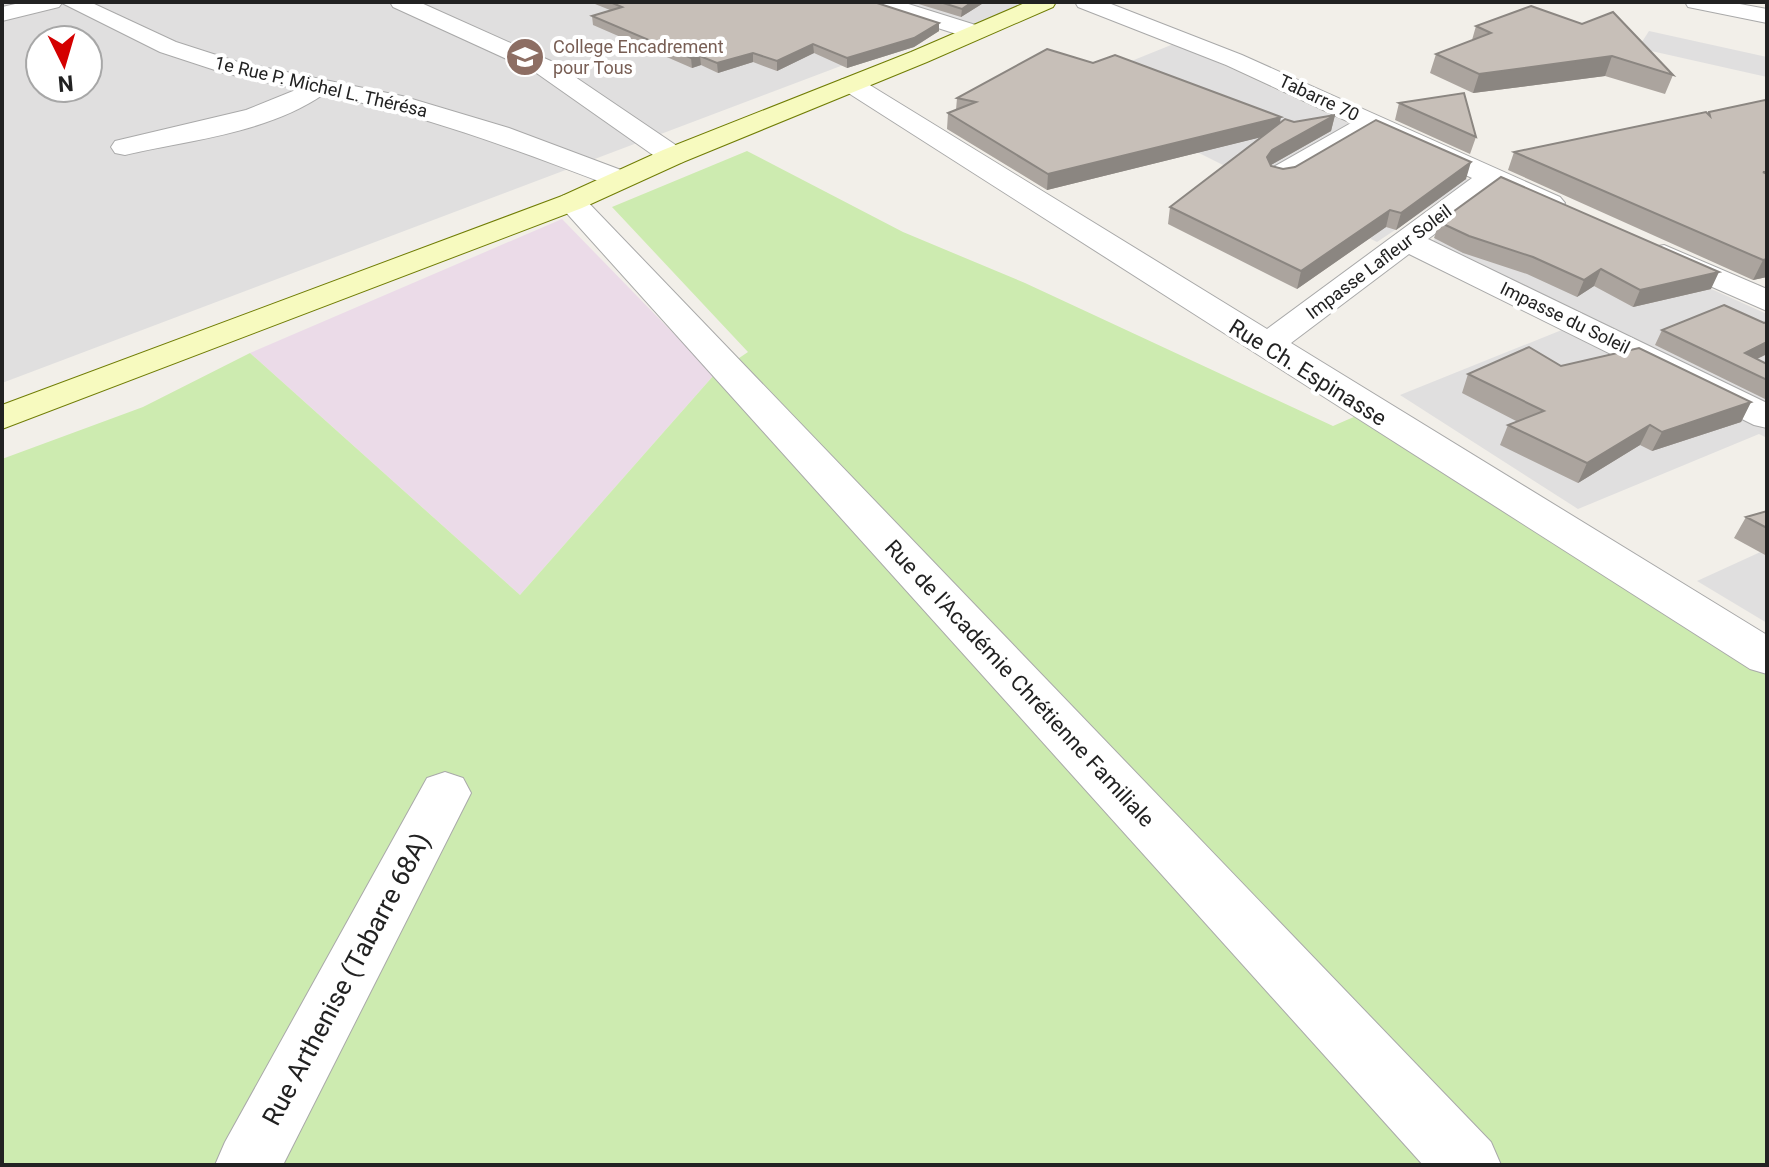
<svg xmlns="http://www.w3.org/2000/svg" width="1769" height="1167" font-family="Roboto,sans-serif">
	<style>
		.residential { fill: #e0dfdf; fill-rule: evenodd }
		.industrial { fill: #ebdbe8 }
		.grass { fill: #cdebb0 }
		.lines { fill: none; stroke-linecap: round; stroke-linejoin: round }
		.minor-casing { stroke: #a9a9a9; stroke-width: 2 }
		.secondary-casing { stroke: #707d05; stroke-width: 2 }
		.minor { fill: #fff; fill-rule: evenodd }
		.secondary { fill: #f7fabf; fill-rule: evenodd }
		.wall { fill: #aba49e }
		.shaded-wall { fill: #8b8681 }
		.building { fill: #c7bfb8; stroke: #8b8681; stroke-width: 2 }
		.labels { text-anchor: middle; stroke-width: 8; stroke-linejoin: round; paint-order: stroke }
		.far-education-label { font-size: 18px; fill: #785e54; stroke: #fff; text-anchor: start }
		.far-street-label { font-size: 18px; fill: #222; stroke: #fff }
		.street-label { font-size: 22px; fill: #222; stroke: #fff }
		.near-street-label { font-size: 26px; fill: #222; stroke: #fff }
	</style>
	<rect width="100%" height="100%" fill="#f2efe9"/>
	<path class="residential" d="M 2,2 L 1035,2 L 974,32 L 952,24 L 2,383 ZM 40,40 L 88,40 L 88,88 L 40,88 Z
		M 1649,31 L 1767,57 L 1767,77 L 1638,48 Z
		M 1176,43 L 1470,180 L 1377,242 L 1067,87 Z
		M 1502,195 L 1767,314 L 1767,438 L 1759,434 L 1578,509 L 1400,395 L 1589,319 L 1429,243 Z
		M 1767,549 L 1767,623 L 1697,581 Z"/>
	<path class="industrial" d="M 562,219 L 714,375 L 520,595 L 250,353 Z"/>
	<path class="grass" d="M 747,151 L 903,232 L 1025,283 L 1333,426 L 1356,416 L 1767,675 L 1767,1165 L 2,1165 L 2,459 L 143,407 L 250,353 L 520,595 L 714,375 L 748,352 L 612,207 Z"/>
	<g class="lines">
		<defs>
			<path id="minor" d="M 24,2 L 90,2 L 176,42 L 238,62 L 402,96 L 509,128 L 629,173 L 633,179 L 629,185 L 619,188 L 609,185 C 515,149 423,115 324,94 C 268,133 190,140 125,155 L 115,153 L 111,147 L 115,141 L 246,110 L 298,89 L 224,73 L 160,52 L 62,3 L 59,7 L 2,21 L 2,7 Z
				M 390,2 L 419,2 L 553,62 L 683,150 L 687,156 L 683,162 L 673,164 L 663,162 L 535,72 L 393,7 Z
				M 869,2 L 902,2 L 982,27 L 985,32 L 982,37 L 966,37 L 872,7 Z
				M 1075,2 L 1106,2 L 1242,55 L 1560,197 L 1565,203 L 1560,209 L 1550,212 L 1540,209 L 1495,189 L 1428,239 L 1767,403 L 1767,428 L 1754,425 L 1409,254 L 1291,343 L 1767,635 L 1767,674 L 1750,669 L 842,89 L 839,84 L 842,79 L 860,79 L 1267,329 L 1472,178 L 1372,132 L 1290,181 L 1280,183 L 1270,181 L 1266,175 L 1270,169 L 1351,123 L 1226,65 L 1078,7 Z
				M 1685,2 L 1729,2 L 1767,9 L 1767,23 L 1688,7 Z
				M 572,193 L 582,196 L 1491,1142 L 1501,1165 L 1423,1165 L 562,208 L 557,202 L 562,196 Z
				M 1664,245 L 1767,289 L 1767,311 L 1653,261 L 1648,254 L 1653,247 Z
				M 445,772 L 463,778 L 471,793 L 283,1165 L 215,1165 L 225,1142 L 427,778 Z"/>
			<path id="secondary" d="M 1027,2 L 1056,2 L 1053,7 L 927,62 L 683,162 L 582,208 L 2,429 L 2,405 L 562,196 L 663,150 L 911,52 Z"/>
		</defs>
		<use href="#minor" class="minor-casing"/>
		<use href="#secondary" class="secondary-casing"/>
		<use href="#minor" class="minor"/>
		<use href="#secondary" class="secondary"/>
	</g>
	<path class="wall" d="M 590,2 L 874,2 L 939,31 L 914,47 L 847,68 L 814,53 L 777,71 L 753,62 L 718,73 L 701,65 L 692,68 L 593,25 L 592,16 L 610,10 Z
		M 912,2 L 985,2 L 961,17 Z
		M 1531,6 L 1673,75 L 1665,94 L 1605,76 L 1473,93 L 1430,73 L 1436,54 L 1472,40 L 1476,26 Z
		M 957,98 L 1280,122 L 1294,122 L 1335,115 L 1331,131 L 1271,165 L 1271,166 L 1283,169 L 1466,179 L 1396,230 L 1386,227 L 1297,289 L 1168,224 L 1170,207 L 1261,137 L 1047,190 L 947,129 L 948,113 L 956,110 Z
		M 1767,101 L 1767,277 L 1753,280 L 1508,170 L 1514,152 Z
		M 1399,103 L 1476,137 L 1470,154 L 1395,120 Z
		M 1439,222 L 1711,289 L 1633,307 L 1594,286 L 1577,297 L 1527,274 L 1463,253 L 1434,238 Z
		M 1662,330 L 1767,354 L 1757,359 L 1767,364 L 1767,400 L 1655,345 Z
		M 1468,374 L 1751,402 L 1741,422 L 1652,451 L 1640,445 L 1578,483 L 1500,445 L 1508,425 L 1518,422 L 1462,393 Z
		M 1767,511 L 1767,556 L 1734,538 L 1746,517 Z"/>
	<path class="shaded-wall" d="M 972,2 L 985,2 L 961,17 L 962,9 Z
		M 939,23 L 939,31 L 914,47 L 847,68 L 847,58 Z
		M 813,44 L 814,53 L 777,71 L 777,61 Z
		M 753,53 L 753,62 L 718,73 L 717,63 Z
		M 700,56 L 701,65 L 692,68 L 691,58 Z
		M 1612,56 L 1605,76 L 1473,93 L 1479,74 Z
		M 1335,115 L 1331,131 L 1269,166 L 1267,157 L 1272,150 Z
		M 1281,117 L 1278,133 L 1047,190 L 1048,174 Z
		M 1471,162 L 1466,179 L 1396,230 L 1401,213 Z
		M 1390,210 L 1386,227 L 1297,289 L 1301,271 Z
		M 1767,259 L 1767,277 L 1753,280 L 1763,260 Z
		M 1601,269 L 1594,286 L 1577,297 L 1584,280 Z
		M 1719,272 L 1711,289 L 1633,307 L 1640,290 Z
		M 1767,342 L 1767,354 L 1740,367 L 1745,353 Z
		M 1751,402 L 1741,422 L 1652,451 L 1662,432 Z
		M 1650,425 L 1640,445 L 1578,483 L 1587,463 Z"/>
	<path class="building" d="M 610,2 L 874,2 L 939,23 L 914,38 L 847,58 L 813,44 L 777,61 L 753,53 L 717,63 L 700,56 L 691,58 L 592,16 L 622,7 Z
		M 940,2 L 972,2 L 962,9 Z
		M 1531,6 L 1582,24 L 1613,12 L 1673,75 L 1612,56 L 1479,74 L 1436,54 L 1491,33 L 1476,26 Z
		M 1047,49 L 1093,63 L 1115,55 L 1281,117 L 1048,174 L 948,113 L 976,102 L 957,98 Z
		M 1464,93 L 1476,137 L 1399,103 Z
		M 1765,100 L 1767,101 L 1767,172 L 1763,172 L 1767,174 L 1767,259 L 1763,260 L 1514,152 L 1706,112 L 1710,116 L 1709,112 Z
		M 1335,115 L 1272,150 L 1267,157 L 1271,166 L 1283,169 L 1295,167 L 1376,120 L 1471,162 L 1401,213 L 1390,210 L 1301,271 L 1170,207 L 1285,119 L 1294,122 Z
		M 1501,177 L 1719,272 L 1640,290 L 1601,269 L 1584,280 L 1533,257 L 1469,236 L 1439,222 Z
		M 1724,305 L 1764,323 L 1767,322 L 1767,342 L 1745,353 L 1767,364 L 1767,380 L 1662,330 Z
		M 1529,347 L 1561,366 L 1639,348 L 1751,402 L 1662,432 L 1650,425 L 1587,463 L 1508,425 L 1544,411 L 1468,374 Z
		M 1767,511 L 1767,528 L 1746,517 Z"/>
	<defs>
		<symbol id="school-disc" viewBox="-11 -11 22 22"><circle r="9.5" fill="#8d6e63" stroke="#fff"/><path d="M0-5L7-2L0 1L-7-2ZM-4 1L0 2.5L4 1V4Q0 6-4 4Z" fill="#fff"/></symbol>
	</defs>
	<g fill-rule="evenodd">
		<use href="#school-disc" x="503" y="35" width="44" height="44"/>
	</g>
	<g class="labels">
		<g class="far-education-label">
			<text x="553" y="53">College Encadrement<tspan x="553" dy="21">pour Tous</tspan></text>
		</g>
		<g class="far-street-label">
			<text transform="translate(321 87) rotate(13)" y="6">1e Rue P. Michel L. Thérésa</text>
			<text transform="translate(1319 98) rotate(25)" y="6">Tabarre 70</text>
			<text transform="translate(1379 262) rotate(-37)" y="6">Impasse Lafleur Soleil</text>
			<text transform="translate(1565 318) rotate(26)" y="6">Impasse du Soleil</text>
		</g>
		<g class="street-label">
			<text transform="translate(1308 372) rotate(32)" y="8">Rue Ch. Espinasse</text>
			<text transform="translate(1020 683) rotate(47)" y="8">Rue de l'Académie Chrétienne Familiale</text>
		</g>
		<g class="near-street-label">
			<text transform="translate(346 979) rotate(-62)" y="9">Rue Arthenise (Tabarre 68A)</text>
		</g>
	</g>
	<rect width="1769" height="1167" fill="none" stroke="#222222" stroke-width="8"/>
	<g transform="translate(64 64) rotate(175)"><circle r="38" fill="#ffffff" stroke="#a7a7a7" stroke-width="2"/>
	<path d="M0-6L14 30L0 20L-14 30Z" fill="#d40000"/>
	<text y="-12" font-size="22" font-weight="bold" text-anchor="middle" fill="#222222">N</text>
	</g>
</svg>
